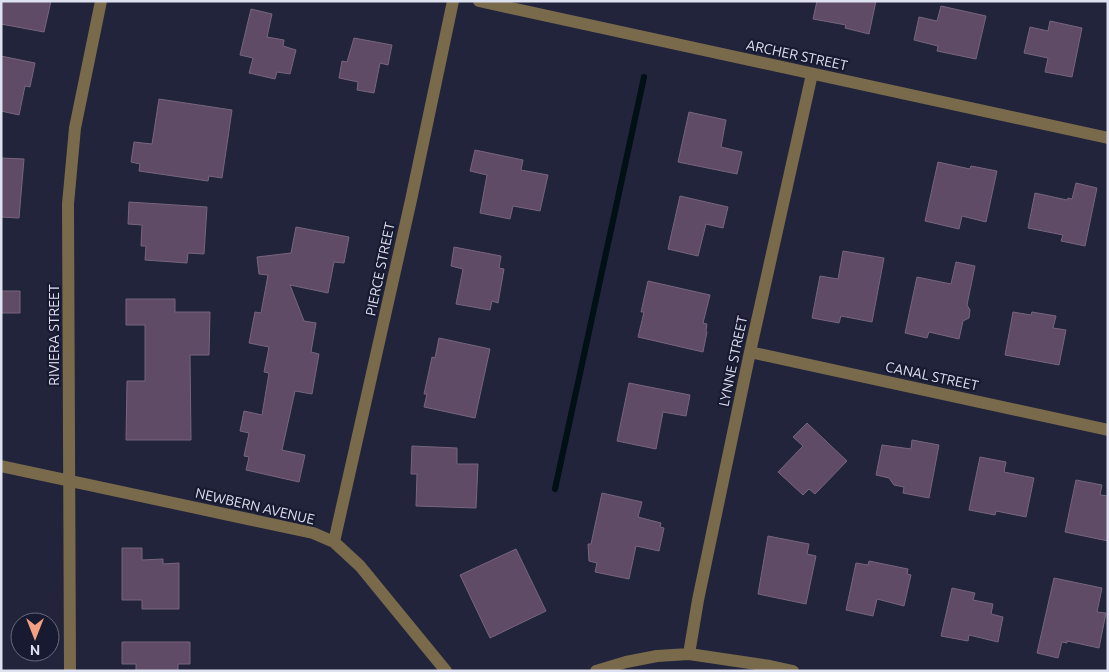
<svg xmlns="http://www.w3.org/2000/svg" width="1109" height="672" font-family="Ubuntu,sans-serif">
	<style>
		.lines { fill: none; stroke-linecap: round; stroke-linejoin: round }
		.stream { stroke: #001014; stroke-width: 6 }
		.building { fill: #5f4b66; stroke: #77657d }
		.minor { stroke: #796a4b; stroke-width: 12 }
		.labels { text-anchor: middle; stroke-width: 4.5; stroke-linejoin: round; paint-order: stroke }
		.street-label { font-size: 14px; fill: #dee1f0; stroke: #181a31 }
	</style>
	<rect width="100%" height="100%" fill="#21243b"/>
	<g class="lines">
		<path class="stream" d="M 555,489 L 644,77"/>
	</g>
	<path class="building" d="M 1,1 L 51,1 L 44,32 L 1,24 Z
		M 817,1 L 876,1 L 869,34 L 845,28 L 846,25 L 813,19 Z
		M 941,6 L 986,16 L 976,59 L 937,51 L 938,46 L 914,40 L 919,17 L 937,21 Z
		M 251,9 L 272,14 L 267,37 L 284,40 L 283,46 L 296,50 L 290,74 L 277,72 L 275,79 L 249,73 L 253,58 L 240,55 Z
		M 1050,21 L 1082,28 L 1072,77 L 1045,72 L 1048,58 L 1024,53 L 1030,27 L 1048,31 Z
		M 354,38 L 392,45 L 388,65 L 380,63 L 374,93 L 357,90 L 358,82 L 339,78 L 342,61 L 347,62 Z
		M 1,56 L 35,63 L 30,87 L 25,86 L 19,115 L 1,111 Z
		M 159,99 L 232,110 L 222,178 L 209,176 L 208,181 L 139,171 L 140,164 L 131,162 L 134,142 L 152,144 Z
		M 689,112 L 726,120 L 721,147 L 742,152 L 737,174 L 678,162 Z
		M 475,150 L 523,160 L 521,170 L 548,175 L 540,211 L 513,206 L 510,219 L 480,213 L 487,175 L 470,171 Z
		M 1,158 L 24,159 L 19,218 L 1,217 Z
		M 938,162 L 970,169 L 971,166 L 997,171 L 986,222 L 962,216 L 959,229 L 925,221 Z
		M 1076,183 L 1097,188 L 1085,246 L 1061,241 L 1063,235 L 1028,228 L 1035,193 L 1067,200 L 1068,198 L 1072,199 Z
		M 680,196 L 728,207 L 723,228 L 706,224 L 698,256 L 668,249 Z
		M 129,202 L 207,207 L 204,254 L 188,253 L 187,263 L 145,260 L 146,246 L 141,246 L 142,225 L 128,224 Z
		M 296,227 L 349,237 L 344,263 L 334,262 L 328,293 L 290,285 L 304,321 L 316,323 L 311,352 L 319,354 L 312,394 L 295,391 L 282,450 L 305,455 L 299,482 L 246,470 L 249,457 L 244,456 L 249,433 L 240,431 L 244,411 L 262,415 L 269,373 L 264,372 L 269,347 L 249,343 L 255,312 L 261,313 L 268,275 L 259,274 L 257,257 L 291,253 Z
		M 454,247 L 501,256 L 499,268 L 504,269 L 498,303 L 492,301 L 490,310 L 456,304 L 463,269 L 451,266 Z
		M 843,251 L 884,258 L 872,322 L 841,316 L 839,323 L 812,318 L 820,276 L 838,279 Z
		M 956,262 L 975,266 L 967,305 L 970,310 L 969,318 L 963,321 L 959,339 L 929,332 L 927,338 L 905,333 L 917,277 L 951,284 Z
		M 648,281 L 710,295 L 703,323 L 707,324 L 706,331 L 707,332 L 703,352 L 638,337 L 644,312 L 641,312 Z
		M 1,291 L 20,291 L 20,313 L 1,313 Z
		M 126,299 L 175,299 L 175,312 L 210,312 L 209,355 L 190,355 L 191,440 L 126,440 L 127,381 L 145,381 L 145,325 L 126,325 Z
		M 1013,312 L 1031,315 L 1032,312 L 1056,316 L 1053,328 L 1066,330 L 1059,365 L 1005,355 Z
		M 439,338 L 490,349 L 475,418 L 424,407 L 427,394 L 424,394 L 432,357 L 435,358 Z
		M 629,383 L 690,395 L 686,416 L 663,412 L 656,449 L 617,441 Z
		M 807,423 L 847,461 L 815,494 L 809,489 L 803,495 L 778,472 L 803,446 L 793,437 Z
		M 912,440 L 939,445 L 929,498 L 903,493 L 904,487 L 894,485 L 889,478 L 876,475 L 882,445 L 911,449 Z
		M 412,446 L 457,448 L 457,464 L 478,464 L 476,508 L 416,506 L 417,474 L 411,474 Z
		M 980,457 L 1006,462 L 1004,472 L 1034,478 L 1026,517 L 996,511 L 995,515 L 969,510 Z
		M 1076,480 L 1102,485 L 1100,495 L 1108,496 L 1108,541 L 1065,532 Z
		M 602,493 L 642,502 L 638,517 L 661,523 L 660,527 L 664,528 L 659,551 L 636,546 L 629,579 L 595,572 L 597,563 L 589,561 L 588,544 L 591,544 Z
		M 768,536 L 809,544 L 807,554 L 816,556 L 806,604 L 758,594 Z
		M 122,548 L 142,548 L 142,560 L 163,559 L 163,564 L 179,563 L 179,609 L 142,609 L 142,600 L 122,600 Z
		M 516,549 L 546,611 L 490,638 L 460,575 Z
		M 869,561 L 908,569 L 907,574 L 911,575 L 904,606 L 877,599 L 873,616 L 846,610 L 856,563 L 868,565 Z
		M 1054,578 L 1102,588 L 1097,612 L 1106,613 L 1099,648 L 1067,641 L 1067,643 L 1062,642 L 1058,658 L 1037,653 Z
		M 952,588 L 975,593 L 973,600 L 993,604 L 991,614 L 1003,617 L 998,642 L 969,635 L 968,641 L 941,636 Z
		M 122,642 L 190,642 L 190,664 L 178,664 L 178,671 L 136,671 L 136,664 L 122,664 Z"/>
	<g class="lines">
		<path class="minor" d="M 479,1 L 1108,138
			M 750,352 L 1108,430
			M 1,466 L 313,533 L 334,542 L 360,566 L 446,671
			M 334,542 L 411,200 L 453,1
			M 689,654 L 698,600 L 750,352 L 812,74
			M 70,671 L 68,204 L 75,128 L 101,1
			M 596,671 L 626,662 L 657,656 L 689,654 L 770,666 L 793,671"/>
	</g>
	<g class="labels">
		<g class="street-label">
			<text transform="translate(797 55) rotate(12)" y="5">ARCHER STREET</text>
			<text transform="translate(380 269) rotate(-78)" y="5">PIERCE STREET</text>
			<text transform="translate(54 335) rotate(-90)" y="5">RIVIERA STREET</text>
			<text transform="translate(733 361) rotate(-78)" y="5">LYNNE STREET</text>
			<text transform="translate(932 376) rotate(12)" y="5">CANAL STREET</text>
			<text transform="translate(255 506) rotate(13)" y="5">NEWBERN AVENUE</text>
		</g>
	</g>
	<rect width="1109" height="672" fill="none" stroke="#dee1f0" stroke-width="5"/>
	<g transform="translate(35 637) rotate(180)"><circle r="24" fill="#181a31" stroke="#676a7d"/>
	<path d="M0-4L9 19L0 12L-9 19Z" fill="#f2a081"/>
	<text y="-8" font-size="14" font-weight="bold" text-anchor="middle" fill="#dee1f0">N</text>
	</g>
</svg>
